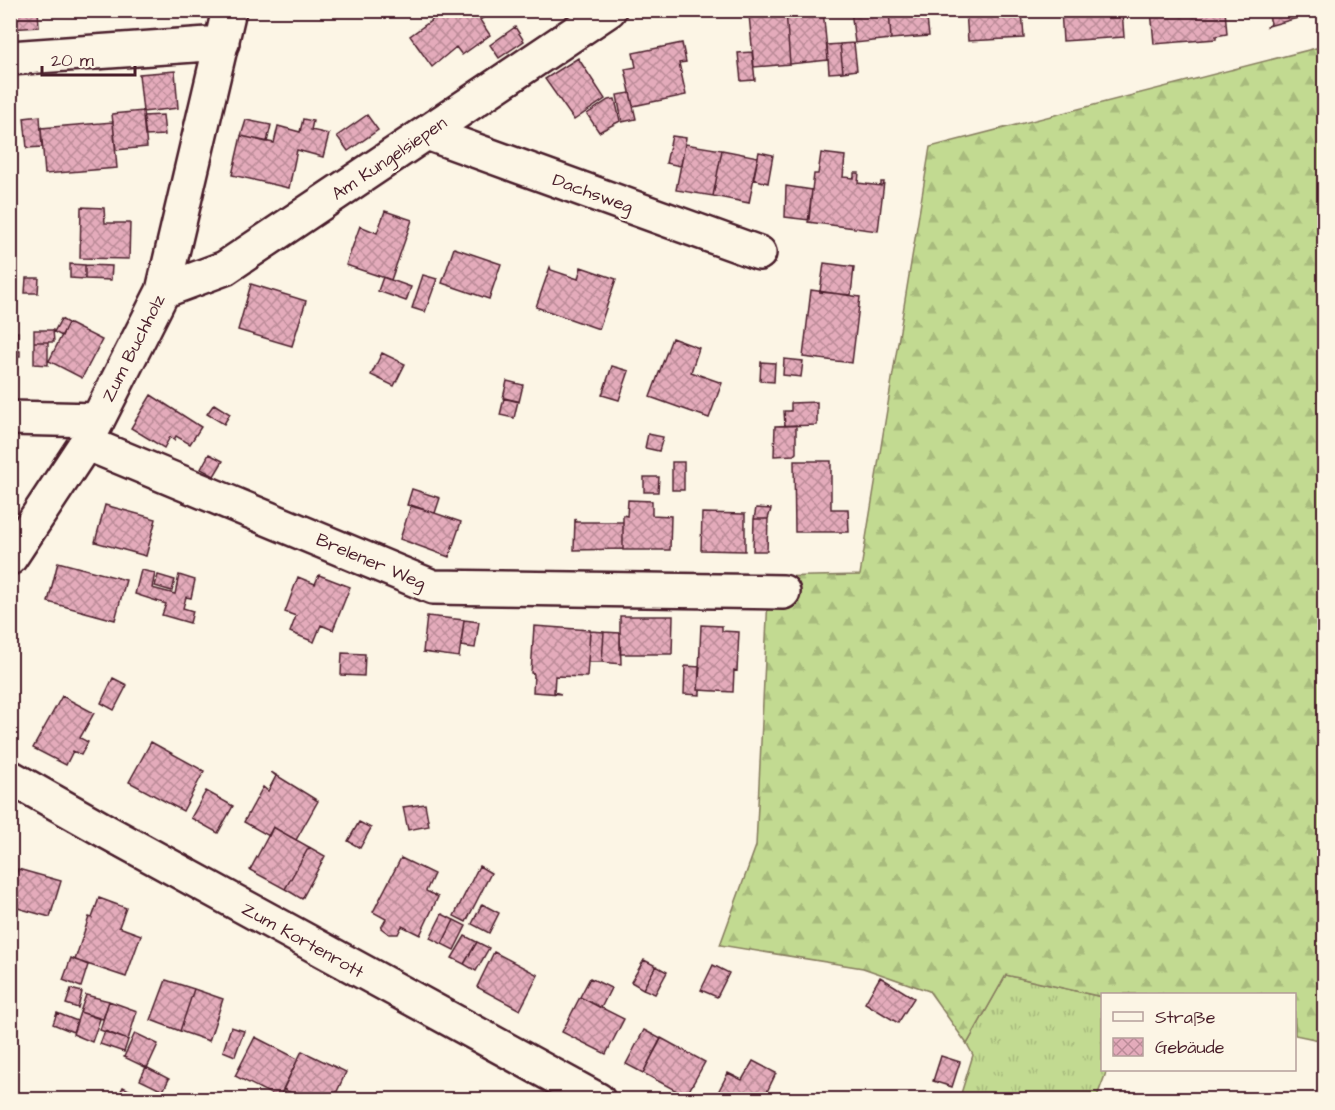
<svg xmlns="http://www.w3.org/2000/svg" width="1335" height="1110" font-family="'Architects Daughter',sans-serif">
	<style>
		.grass { fill: url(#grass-tufts); stroke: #867c5e; stroke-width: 1.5 }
		.forest { fill: url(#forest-firs); stroke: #867c5e; stroke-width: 1.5 }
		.building { fill: url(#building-cross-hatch); stroke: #4a1f2b; stroke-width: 1.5 }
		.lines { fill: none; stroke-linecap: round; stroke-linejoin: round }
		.minor-casing { stroke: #4a1f2b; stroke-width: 38 }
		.minor { stroke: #fcf5e5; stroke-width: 33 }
		.labels { text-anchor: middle; stroke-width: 4.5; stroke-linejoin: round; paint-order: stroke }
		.street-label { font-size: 18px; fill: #4a1f2b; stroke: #fcf5e5 }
	</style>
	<defs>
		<pattern id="grass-tufts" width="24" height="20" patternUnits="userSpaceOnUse" patternTransform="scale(1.5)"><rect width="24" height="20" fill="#c2da91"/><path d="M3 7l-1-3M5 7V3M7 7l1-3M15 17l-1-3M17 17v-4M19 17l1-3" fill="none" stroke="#a8bb7d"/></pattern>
		<pattern id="forest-firs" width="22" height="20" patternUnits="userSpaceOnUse" patternTransform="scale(1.5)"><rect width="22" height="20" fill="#c2da91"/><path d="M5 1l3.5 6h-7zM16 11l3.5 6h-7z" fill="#a8bb7d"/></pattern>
		<pattern id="building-cross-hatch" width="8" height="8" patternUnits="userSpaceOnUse" patternTransform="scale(1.5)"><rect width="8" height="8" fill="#e4abbb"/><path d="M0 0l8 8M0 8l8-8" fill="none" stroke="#bb8b98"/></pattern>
	</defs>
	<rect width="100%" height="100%" fill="#fcf5e5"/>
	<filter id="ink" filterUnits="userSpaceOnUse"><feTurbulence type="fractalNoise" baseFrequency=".0167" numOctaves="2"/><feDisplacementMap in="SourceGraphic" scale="12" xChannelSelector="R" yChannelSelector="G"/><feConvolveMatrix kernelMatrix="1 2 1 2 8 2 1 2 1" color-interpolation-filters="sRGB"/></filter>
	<g filter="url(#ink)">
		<path class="grass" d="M 1006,975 L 1102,997 L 1102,1070 L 1107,1070 L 1096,1099 L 959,1100 L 973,1055 L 967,1044 Z"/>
		<path class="forest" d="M 1324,46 L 1324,1041 L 1295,1035 L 1294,994 L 1102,994 L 1102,997 L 1006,975 L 967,1044 L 929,991 L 863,968 L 720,945 L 756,846 L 769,577 L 860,575 L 930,147 Z"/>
		<path class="building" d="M 10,10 L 38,10 L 39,27 L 10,29 Z
			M 382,10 L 393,10 L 391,17 L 381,13 Z
			M 446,10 L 479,10 L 484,17 L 480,20 L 490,35 L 462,55 L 456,47 L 432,67 L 410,36 Z
			M 823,10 L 828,60 L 790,64 L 786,11 Z
			M 851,10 L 889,10 L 891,39 L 855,43 Z
			M 889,10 L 926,10 L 929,36 L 891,39 Z
			M 966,10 L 1022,10 L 1024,38 L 968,41 Z
			M 1061,10 L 1122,10 L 1124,37 L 1063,41 Z
			M 1151,10 L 1225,10 L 1227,34 L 1216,36 L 1216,39 L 1154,44 Z
			M 1267,10 L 1324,10 L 1324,11 L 1268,26 L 1271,23 Z
			M 786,11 L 790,64 L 754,67 L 749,15 Z
			M 515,27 L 524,41 L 499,58 L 490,45 Z
			M 682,43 L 686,62 L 679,63 L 686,95 L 633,106 L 625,69 L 636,67 L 633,53 Z
			M 854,43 L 857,70 L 843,72 L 840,44 Z
			M 840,44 L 843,72 L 829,73 L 827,45 Z
			M 752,52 L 755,80 L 741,81 L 738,53 Z
			M 578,58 L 605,99 L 574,120 L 545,79 Z
			M 175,71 L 178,108 L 143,112 L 139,74 Z
			M 630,93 L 636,119 L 622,122 L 617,95 Z
			M 615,99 L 620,121 L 599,132 L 587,114 L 608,100 Z
			M 143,111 L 147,147 L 116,150 L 112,114 Z
			M 163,115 L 165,135 L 145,136 L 143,116 Z
			M 367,115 L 378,130 L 348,151 L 337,136 Z
			M 40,116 L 42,147 L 27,148 L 24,118 Z
			M 303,119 L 313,121 L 311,130 L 329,134 L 323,157 L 297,150 L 289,188 L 232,175 L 241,136 L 274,143 L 278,126 L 300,132 Z
			M 246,120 L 271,125 L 267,142 L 241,136 Z
			M 113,122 L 117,168 L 45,174 L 41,128 Z
			M 672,136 L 686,138 L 681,166 L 666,163 Z
			M 685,144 L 722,150 L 713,196 L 676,190 Z
			M 10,149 L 13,149 L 17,197 L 10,197 Z
			M 722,150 L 758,157 L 749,203 L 713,196 Z
			M 759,152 L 773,155 L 768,183 L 753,179 Z
			M 821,153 L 845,156 L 843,177 L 854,178 L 854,173 L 859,173 L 858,183 L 881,186 L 881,182 L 884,182 L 878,231 L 808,222 L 814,174 L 818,174 Z
			M 786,186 L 812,190 L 809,220 L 785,217 Z
			M 81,207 L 104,208 L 105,223 L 130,223 L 129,259 L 80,258 Z
			M 385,211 L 412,220 L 391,280 L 346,265 L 360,226 L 377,233 Z
			M 454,248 L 501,264 L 489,299 L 442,283 Z
			M 824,263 L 854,267 L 851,295 L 820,292 Z
			M 70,264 L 85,265 L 85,279 L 70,278 Z
			M 85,265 L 112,266 L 111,280 L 85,279 Z
			M 550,267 L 551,270 L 578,279 L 581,267 L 616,279 L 599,329 L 536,307 Z
			M 423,275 L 437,279 L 425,312 L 412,308 Z
			M 383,277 L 411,287 L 406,301 L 378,291 Z
			M 26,278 L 39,278 L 38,293 L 25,293 Z
			M 251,284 L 306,301 L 292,346 L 238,330 Z
			M 811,290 L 860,297 L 852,363 L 803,357 Z
			M 61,319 L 68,323 L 62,336 L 54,332 Z
			M 68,323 L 102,340 L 82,378 L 49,361 Z
			M 34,330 L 53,330 L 54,342 L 34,342 Z
			M 10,332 L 18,332 L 18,351 L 20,351 L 20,356 L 18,356 L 17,369 L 10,368 Z
			M 672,338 L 699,348 L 691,372 L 722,383 L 709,418 L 650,397 Z
			M 34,342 L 48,342 L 48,365 L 34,364 Z
			M 382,353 L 405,364 L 394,386 L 371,375 Z
			M 784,359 L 803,361 L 801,377 L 783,375 Z
			M 761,362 L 775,363 L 774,382 L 760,381 Z
			M 612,366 L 629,371 L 619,400 L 602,395 Z
			M 507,381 L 523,385 L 519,402 L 503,398 Z
			M 151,395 L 201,427 L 190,444 L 176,436 L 174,440 L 170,437 L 164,448 L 131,428 Z
			M 504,398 L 518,401 L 514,418 L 500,415 Z
			M 817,402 L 817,425 L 785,426 L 784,411 L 791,411 L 791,403 Z
			M 214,404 L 230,414 L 224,424 L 207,414 Z
			M 796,425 L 796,453 L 794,455 L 774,456 L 775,426 Z
			M 648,434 L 663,437 L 659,451 L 645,448 Z
			M 10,439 L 12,439 L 12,481 L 10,481 Z
			M 209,454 L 223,461 L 214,476 L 201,469 Z
			M 794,461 L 831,461 L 831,509 L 848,509 L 849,532 L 795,532 Z
			M 672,462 L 684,462 L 684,490 L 672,490 Z
			M 644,477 L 659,477 L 658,492 L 644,492 Z
			M 412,489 L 440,498 L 435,513 L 407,505 Z
			M 628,500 L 652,501 L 652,515 L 671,516 L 670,550 L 623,550 L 623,515 L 627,516 Z
			M 105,505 L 156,519 L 146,556 L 95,542 Z
			M 411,505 L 461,522 L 449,557 L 400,539 Z
			M 756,508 L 771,509 L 768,519 L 754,519 Z
			M 702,513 L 745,514 L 745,551 L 701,550 Z
			M 575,519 L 576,522 L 623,522 L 623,549 L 574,550 Z
			M 754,519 L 768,519 L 767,551 L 753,551 Z
			M 58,562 L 126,580 L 115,620 L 48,602 Z
			M 141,570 L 155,573 L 152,588 L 175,594 L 179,575 L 195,580 L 191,598 L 186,597 L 183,608 L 193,611 L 190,623 L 162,615 L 166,604 L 135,594 Z
			M 158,575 L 175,580 L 172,591 L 155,586 Z
			M 319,575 L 350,587 L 333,630 L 321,625 L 314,642 L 290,632 L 296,616 L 285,612 L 298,577 L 315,584 Z
			M 427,616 L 464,620 L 459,657 L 423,652 Z
			M 620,616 L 673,616 L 672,654 L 620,654 Z
			M 464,620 L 479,622 L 475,648 L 461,646 Z
			M 701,625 L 722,626 L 722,631 L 739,632 L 737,671 L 734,670 L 733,692 L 698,690 Z
			M 534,626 L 590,630 L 587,677 L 555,676 L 554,692 L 561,694 L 533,692 L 534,674 L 531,673 Z
			M 590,631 L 604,632 L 602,662 L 588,662 Z
			M 604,632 L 620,633 L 621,664 L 602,662 Z
			M 342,653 L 365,654 L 364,676 L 341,675 Z
			M 685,666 L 700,667 L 698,690 L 700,690 L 700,695 L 684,694 Z
			M 113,678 L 127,685 L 114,710 L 101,703 Z
			M 62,696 L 94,713 L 80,738 L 88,742 L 81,755 L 73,751 L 66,765 L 33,748 Z
			M 151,742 L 204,771 L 183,811 L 129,782 Z
			M 271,772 L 318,801 L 296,840 L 273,827 L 269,836 L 244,822 L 263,787 L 268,791 L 276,776 Z
			M 206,791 L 233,806 L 218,833 L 191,818 Z
			M 425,804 L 429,826 L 408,830 L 403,807 Z
			M 359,822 L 371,828 L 360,848 L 348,841 Z
			M 273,827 L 309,847 L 285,889 L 250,870 Z
			M 309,847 L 325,856 L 302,899 L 285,889 Z
			M 401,858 L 434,874 L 426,891 L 438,897 L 420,935 L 402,926 L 398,934 L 389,934 L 381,928 L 386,919 L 373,912 Z
			M 479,866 L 491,873 L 466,922 L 454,916 Z
			M 18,869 L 61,881 L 50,917 L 10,906 L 10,895 Z
			M 99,898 L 126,908 L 119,927 L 141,935 L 126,977 L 75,960 L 89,917 L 92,918 Z
			M 482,904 L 499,913 L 489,933 L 472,924 Z
			M 442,914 L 454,920 L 442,944 L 430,938 Z
			M 454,920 L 466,926 L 454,950 L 442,944 Z
			M 465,936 L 477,942 L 464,964 L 452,958 Z
			M 477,942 L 489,948 L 476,971 L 464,964 Z
			M 494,952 L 538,975 L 520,1010 L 477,987 Z
			M 71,958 L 88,965 L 81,987 L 63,980 Z
			M 644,960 L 656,966 L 643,989 L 631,982 Z
			M 713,965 L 729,973 L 717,997 L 701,990 Z
			M 656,966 L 667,972 L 655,994 L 643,989 Z
			M 880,977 L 914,998 L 898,1023 L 865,1003 Z
			M 590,978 L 611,988 L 601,1008 L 580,997 Z
			M 166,980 L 194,989 L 180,1031 L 151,1020 Z
			M 71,989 L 82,992 L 78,1008 L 66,1004 Z
			M 194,989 L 223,999 L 209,1041 L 180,1031 Z
			M 86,995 L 109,1001 L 103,1019 L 80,1012 Z
			M 580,997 L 624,1019 L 606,1054 L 562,1032 Z
			M 109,1001 L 137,1011 L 128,1040 L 100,1030 Z
			M 80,1012 L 100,1019 L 92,1042 L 73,1034 Z
			M 57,1013 L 77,1021 L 73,1032 L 53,1024 Z
			M 231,1027 L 244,1031 L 235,1056 L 223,1051 Z
			M 644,1030 L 661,1039 L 643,1073 L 626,1064 Z
			M 105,1031 L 128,1040 L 124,1052 L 100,1044 Z
			M 135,1033 L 158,1044 L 147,1068 L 124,1057 Z
			M 255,1037 L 298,1059 L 279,1098 L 235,1076 Z
			M 661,1038 L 705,1062 L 686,1096 L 643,1073 Z
			M 302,1051 L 346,1072 L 333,1100 L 304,1100 L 283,1089 Z
			M 941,1056 L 960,1062 L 952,1087 L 933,1081 Z
			M 753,1061 L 776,1073 L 763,1100 L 714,1100 L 728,1073 L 742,1080 Z
			M 146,1067 L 169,1079 L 163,1091 L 140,1080 Z
			M 123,1087 L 148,1100 L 116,1100 Z
			M 816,1094 L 827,1100 L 813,1100 Z"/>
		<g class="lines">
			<defs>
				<path id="minor" d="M 10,58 L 222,43
					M 427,133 L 759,253
					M 163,291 L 225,268 L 609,10
					M 10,418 L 97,420
					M 86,443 L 433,587 L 783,592
					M 10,558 L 86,443 L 163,291 L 229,10
					M 10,777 L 109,833 L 598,1100"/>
			</defs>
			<use href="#minor" class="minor-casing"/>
			<use href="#minor" class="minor"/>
		</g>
	</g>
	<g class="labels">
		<g class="street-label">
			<text transform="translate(389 158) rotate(-34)" y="6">Am Kungelsiepen</text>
			<text transform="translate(593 193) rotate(20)" y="6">Dachsweg</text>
			<text transform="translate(133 348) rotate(-63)" y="6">Zum Buchholz</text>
			<text transform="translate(371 561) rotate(23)" y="6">Brelener Weg</text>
			<text transform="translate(303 940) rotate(29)" y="6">Zum Kortenrott</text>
		</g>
	</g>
	<rect width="1335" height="1110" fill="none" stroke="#fcf5e5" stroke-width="36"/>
	<rect x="18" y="18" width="1299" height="1074" fill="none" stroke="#4a1f2b" stroke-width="2" filter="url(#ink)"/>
	<rect x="1101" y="993" width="195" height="78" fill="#fcf5e5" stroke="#b59f9b" stroke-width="1.5"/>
	<rect x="1113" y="1012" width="30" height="9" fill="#fcf5e5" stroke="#b59f9b" stroke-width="1.5"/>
	<text x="1155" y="1023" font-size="18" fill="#4a1f2b">Straße</text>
	<rect x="1113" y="1038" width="30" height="18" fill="url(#building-cross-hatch)" stroke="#b59f9b" stroke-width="1.5"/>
	<text x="1155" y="1053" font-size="18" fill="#4a1f2b">Gebäude</text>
	<path d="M42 66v9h93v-9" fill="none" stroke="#4a1f2b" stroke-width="3"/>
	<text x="51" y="66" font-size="18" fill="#4a1f2b" stroke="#fcf5e5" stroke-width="4.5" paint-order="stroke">20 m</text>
</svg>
